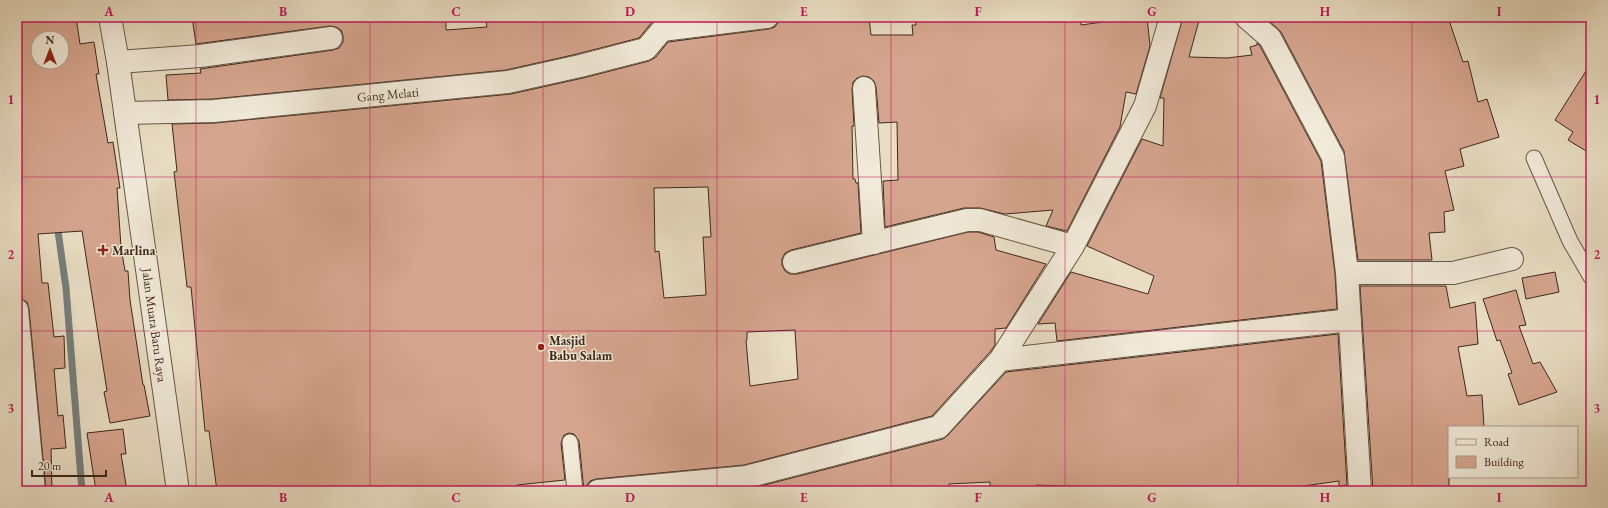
<svg xmlns="http://www.w3.org/2000/svg" width="1608" height="508" font-family="'EB Garamond',serif">
	<style>
		.lines { fill: none; stroke-linecap: round; stroke-linejoin: round }
		.stream { stroke: #777f7d; stroke-width: 7 }
		.building { fill: #d6a58f; stroke: #3e281b; fill-rule: evenodd }
		.service-casing { stroke: #695645; stroke-width: 17 }
		.minor-casing { stroke: #695645; stroke-width: 24 }
		.tertiary-casing { stroke: #695645; stroke-width: 24 }
		.service { stroke: #f1ead9; stroke-width: 15 }
		.minor { stroke: #f1ead9; stroke-width: 22 }
		.tertiary { stroke: #f1ead9; stroke-width: 22 }
		.grid { fill: none; stroke: #c2185b; stroke-width: 1; stroke-opacity: 0.55 }
		.poi-dot { fill: #8f2418; stroke: #f1ead9; stroke-width: 1.5 }
		.labels { text-anchor: middle; stroke-width: 3; stroke-linejoin: round; paint-order: stroke }
		.street-label { font-size: 13px; fill: #3e281b; stroke: #f1ead9 }
		.poi-label { font-size: 13px; font-weight: bold; fill: #3e281b; stroke: #f1ead9; text-anchor: start }
		.neatline { fill: none; stroke: #c2185b; stroke-width: 1.5 }
		.grid-label { font-size: 13px; text-anchor: middle; font-weight: bold; fill: #c2185b }
	</style>
	<rect width="100%" height="100%" fill="#e9dec4"/>
	<filter id="stains"><feTurbulence type="fractalNoise" baseFrequency=".005" numOctaves="4"/><feColorMatrix values="0 0 0 0 .2 0 0 0 0 .09 0 0 0 0 .02 0 0 0 .5 -.17"/></filter>
	<radialGradient id="worn" r=".72"><stop offset=".6" stop-color="#630" stop-opacity="0"/><stop offset="1" stop-color="#630" stop-opacity=".3"/></radialGradient>
	<g class="lines">
		<path class="stream" d="M 57,224 L 66,288 L 82,491"/>
	</g>
	<path class="building" d="M 17,17 L 76,17 L 80,44 L 94,42 L 99,74 L 96,74 L 108,143 L 113,142 L 120,188 L 117,188 L 121,247 L 125,271 L 128,271 L 130,300 L 143,385 L 144,385 L 150,416 L 110,423 L 104,392 L 107,391 L 82,231 L 38,234 L 42,283 L 48,283 L 54,337 L 64,336 L 65,368 L 54,369 L 58,416 L 63,415 L 66,448 L 51,449 L 52,491 L 46,491 L 29,309 L 27,302 L 19,298 L 22,298 L 17,241 ZM 38,38 L 62,38 L 62,62 L 38,62 Z
		M 192,17 L 446,17 L 446,30 L 487,27 L 486,22 L 532,18 L 532,17 L 663,17 L 652,22 L 639,38 L 577,54 L 506,70 L 213,99 L 168,100 L 166,75 L 201,73 L 200,69 L 333,50 L 339,48 L 343,42 L 343,36 L 341,30 L 336,27 L 330,26 L 196,44 Z
		M 801,17 L 869,17 L 871,35 L 913,35 L 912,25 L 916,25 L 915,17 L 1055,17 L 1056,21 L 1081,20 L 1081,25 L 1125,19 L 1125,17 L 1147,17 L 1150,46 L 1136,94 L 1126,92 L 1120,127 L 1067,231 L 1046,226 L 1053,210 L 1005,214 L 980,208 L 964,208 L 885,227 L 883,181 L 898,180 L 897,122 L 879,123 L 876,87 L 874,81 L 869,77 L 863,76 L 857,78 L 853,82 L 852,89 L 854,126 L 852,126 L 853,179 L 855,179 L 856,183 L 858,183 L 861,233 L 791,250 L 785,253 L 782,259 L 782,265 L 785,271 L 790,274 L 797,274 L 968,232 L 978,232 L 994,237 L 996,250 L 1046,264 L 1006,328 L 995,329 L 995,345 L 990,352 L 932,416 L 744,465 L 596,479 L 590,481 L 587,485 L 586,491 L 584,491 L 579,441 L 574,434 L 569,433 L 564,435 L 561,443 L 565,480 L 517,485 L 517,491 L 466,491 L 466,486 L 404,491 L 217,491 L 209,431 L 205,431 L 191,287 L 187,287 L 180,224 L 174,172 L 177,171 L 172,124 L 215,123 L 511,94 L 583,78 L 649,61 L 656,57 L 668,42 L 769,29 L 775,27 L 779,21 ZM 708,187 L 711,237 L 703,237 L 706,295 L 664,298 L 659,251 L 655,252 L 654,188 ZM 795,330 L 798,379 L 750,386 L 746,340 L 747,340 L 747,332 Z
		M 1183,17 L 1200,17 L 1189,57 L 1227,58 L 1252,55 L 1250,47 L 1257,45 L 1257,43 L 1260,46 L 1321,161 L 1335,274 L 1337,309 L 1057,341 L 1055,323 L 1038,324 L 1071,272 L 1148,294 L 1154,276 L 1087,246 L 1142,139 L 1163,146 L 1164,98 L 1160,98 Z
		M 1265,17 L 1315,17 L 1315,21 L 1355,17 L 1448,17 L 1463,62 L 1468,61 L 1478,102 L 1487,99 L 1499,137 L 1460,149 L 1464,166 L 1445,171 L 1454,210 L 1444,212 L 1445,232 L 1429,233 L 1432,260 L 1358,260 L 1344,151 L 1281,32 Z
		M 1591,63 L 1591,154 L 1568,140 L 1573,132 L 1555,120 Z
		M 1555,272 L 1559,292 L 1526,299 L 1522,278 Z
		M 1360,286 L 1446,286 L 1450,308 L 1475,302 L 1478,344 L 1458,347 L 1467,396 L 1482,395 L 1484,427 L 1449,427 L 1449,488 L 1440,488 L 1441,491 L 1373,491 Z
		M 1516,290 L 1526,325 L 1519,326 L 1533,364 L 1540,362 L 1557,392 L 1519,405 L 1508,374 L 1512,373 L 1500,340 L 1497,341 L 1483,299 Z
		M 1338,334 L 1347,485 L 1339,486 L 1339,481 L 1289,488 L 1289,489 L 1238,489 L 1238,491 L 1108,491 L 1108,488 L 1036,485 L 1036,487 L 990,487 L 990,482 L 949,484 L 949,491 L 731,491 L 749,489 L 943,439 L 948,435 L 1006,372 Z
		M 123,429 L 126,454 L 121,454 L 127,491 L 96,491 L 87,433 Z
		M 17,444 L 21,491 L 17,491 Z"/>
	<g class="lines">
		<defs>
			<path id="service" d="M 1534,158 L 1570,241 L 1591,277
				M 570,442 L 575,491"/>
			<path id="minor" d="M 1246,17 L 1270,38 L 1333,157 L 1347,273 L 1360,491
				M 118,62 L 200,56 L 331,38
				M 864,88 L 874,243
				M 125,113 L 214,111 L 508,82 L 580,66 L 646,49 L 662,30 L 767,17
				M 794,262 L 967,220 L 980,220 L 1073,246
				M 1347,273 L 1453,273 L 1512,259
				M 17,310 L 34,491
				M 1000,360 L 1350,320
				M 598,491 L 746,477 L 939,427 L 1000,360 L 1073,246 L 1145,106 L 1171,17"/>
			<path id="tertiary" d="M 110,17 L 118,62 L 178,491"/>
		</defs>
		<use href="#service" class="service-casing"/>
		<use href="#minor" class="minor-casing"/>
		<use href="#tertiary" class="tertiary-casing"/>
		<use href="#service" class="service"/>
		<use href="#minor" class="minor"/>
		<use href="#tertiary" class="tertiary"/>
	</g>
	<path class="grid" d="M 196,17 L 196,491M 370,17 L 370,491M 543,17 L 543,491M 717,17 L 717,491M 891,17 L 891,491M 1065,17 L 1065,491M 1238,17 L 1238,491M 1412,17 L 1412,491M 17,177 L 1591,177M 17,331 L 1591,331"/>
	<g class="poi-dot">
		<path d="M101 244h4v4h4v4h-4v4h-4v-4h-4v-4h4z"/>
		<circle cx="541" cy="347" r="4"/>
	</g>
	<g class="labels">
		<g class="street-label">
			<text transform="translate(388 94) rotate(-5)" y="5">Gang Melati</text>
			<text transform="translate(155 325) rotate(82)" y="5">Jalan Muara Baru Raya</text>
		</g>
		<g class="poi-label">
			<text x="112" y="255">Marlina</text>
			<text x="549" y="345">Masjid<tspan x="549" dy="15">Babu Salam</tspan></text>
		</g>
	</g>
	<rect width="1608" height="508" fill="none" stroke="#e9dec4" stroke-width="44"/>
	<rect x="1448" y="426" width="130" height="52" fill="#f1ead9" stroke="#a99c8d"/>
	<rect x="1456" y="439" width="20" height="6" fill="#f1ead9" stroke="#a99c8d"/>
	<text x="1484" y="446" font-size="12" fill="#3e281b">Road</text>
	<rect x="1456" y="456" width="20" height="12" fill="#d6a58f" stroke="#a99c8d"/>
	<text x="1484" y="466" font-size="12" fill="#3e281b">Building</text>
	<g transform="translate(50 50)"><circle r="19" fill="#f1ead9" stroke="#a99c8d"/>
	<path d="M0-3L7 15L0 10L-7 15Z" fill="#8f2418"/>
	<text y="-6" font-size="11" font-weight="bold" text-anchor="middle" fill="#3e281b">N</text>
	</g>
	<path d="M32 470v6h74v-6" fill="none" stroke="#3e281b" stroke-width="2"/>
	<text x="38" y="470" font-size="12" fill="#3e281b" stroke="#f1ead9" stroke-width="3" paint-order="stroke">20 m</text>
	<rect x="22" y="22" width="1564" height="464" class="neatline"/>
	<g class="grid-label">
		<text x="109" y="16">A</text>
		<text x="283" y="16">B</text>
		<text x="456" y="16">C</text>
		<text x="630" y="16">D</text>
		<text x="804" y="16">E</text>
		<text x="978" y="16">F</text>
		<text x="1152" y="16">G</text>
		<text x="1325" y="16">H</text>
		<text x="1499" y="16">I</text>
		<text x="11" y="104">1</text>
		<text x="1597" y="104">1</text>
		<text x="11" y="259">2</text>
		<text x="1597" y="259">2</text>
		<text x="11" y="413">3</text>
		<text x="1597" y="413">3</text>
		<text x="109" y="502">A</text>
		<text x="283" y="502">B</text>
		<text x="456" y="502">C</text>
		<text x="630" y="502">D</text>
		<text x="804" y="502">E</text>
		<text x="978" y="502">F</text>
		<text x="1152" y="502">G</text>
		<text x="1325" y="502">H</text>
		<text x="1499" y="502">I</text>
	</g>
	<rect width="100%" height="100%" filter="url(#stains)"/>
	<rect width="100%" height="100%" fill="url(#worn)"/>
</svg>
